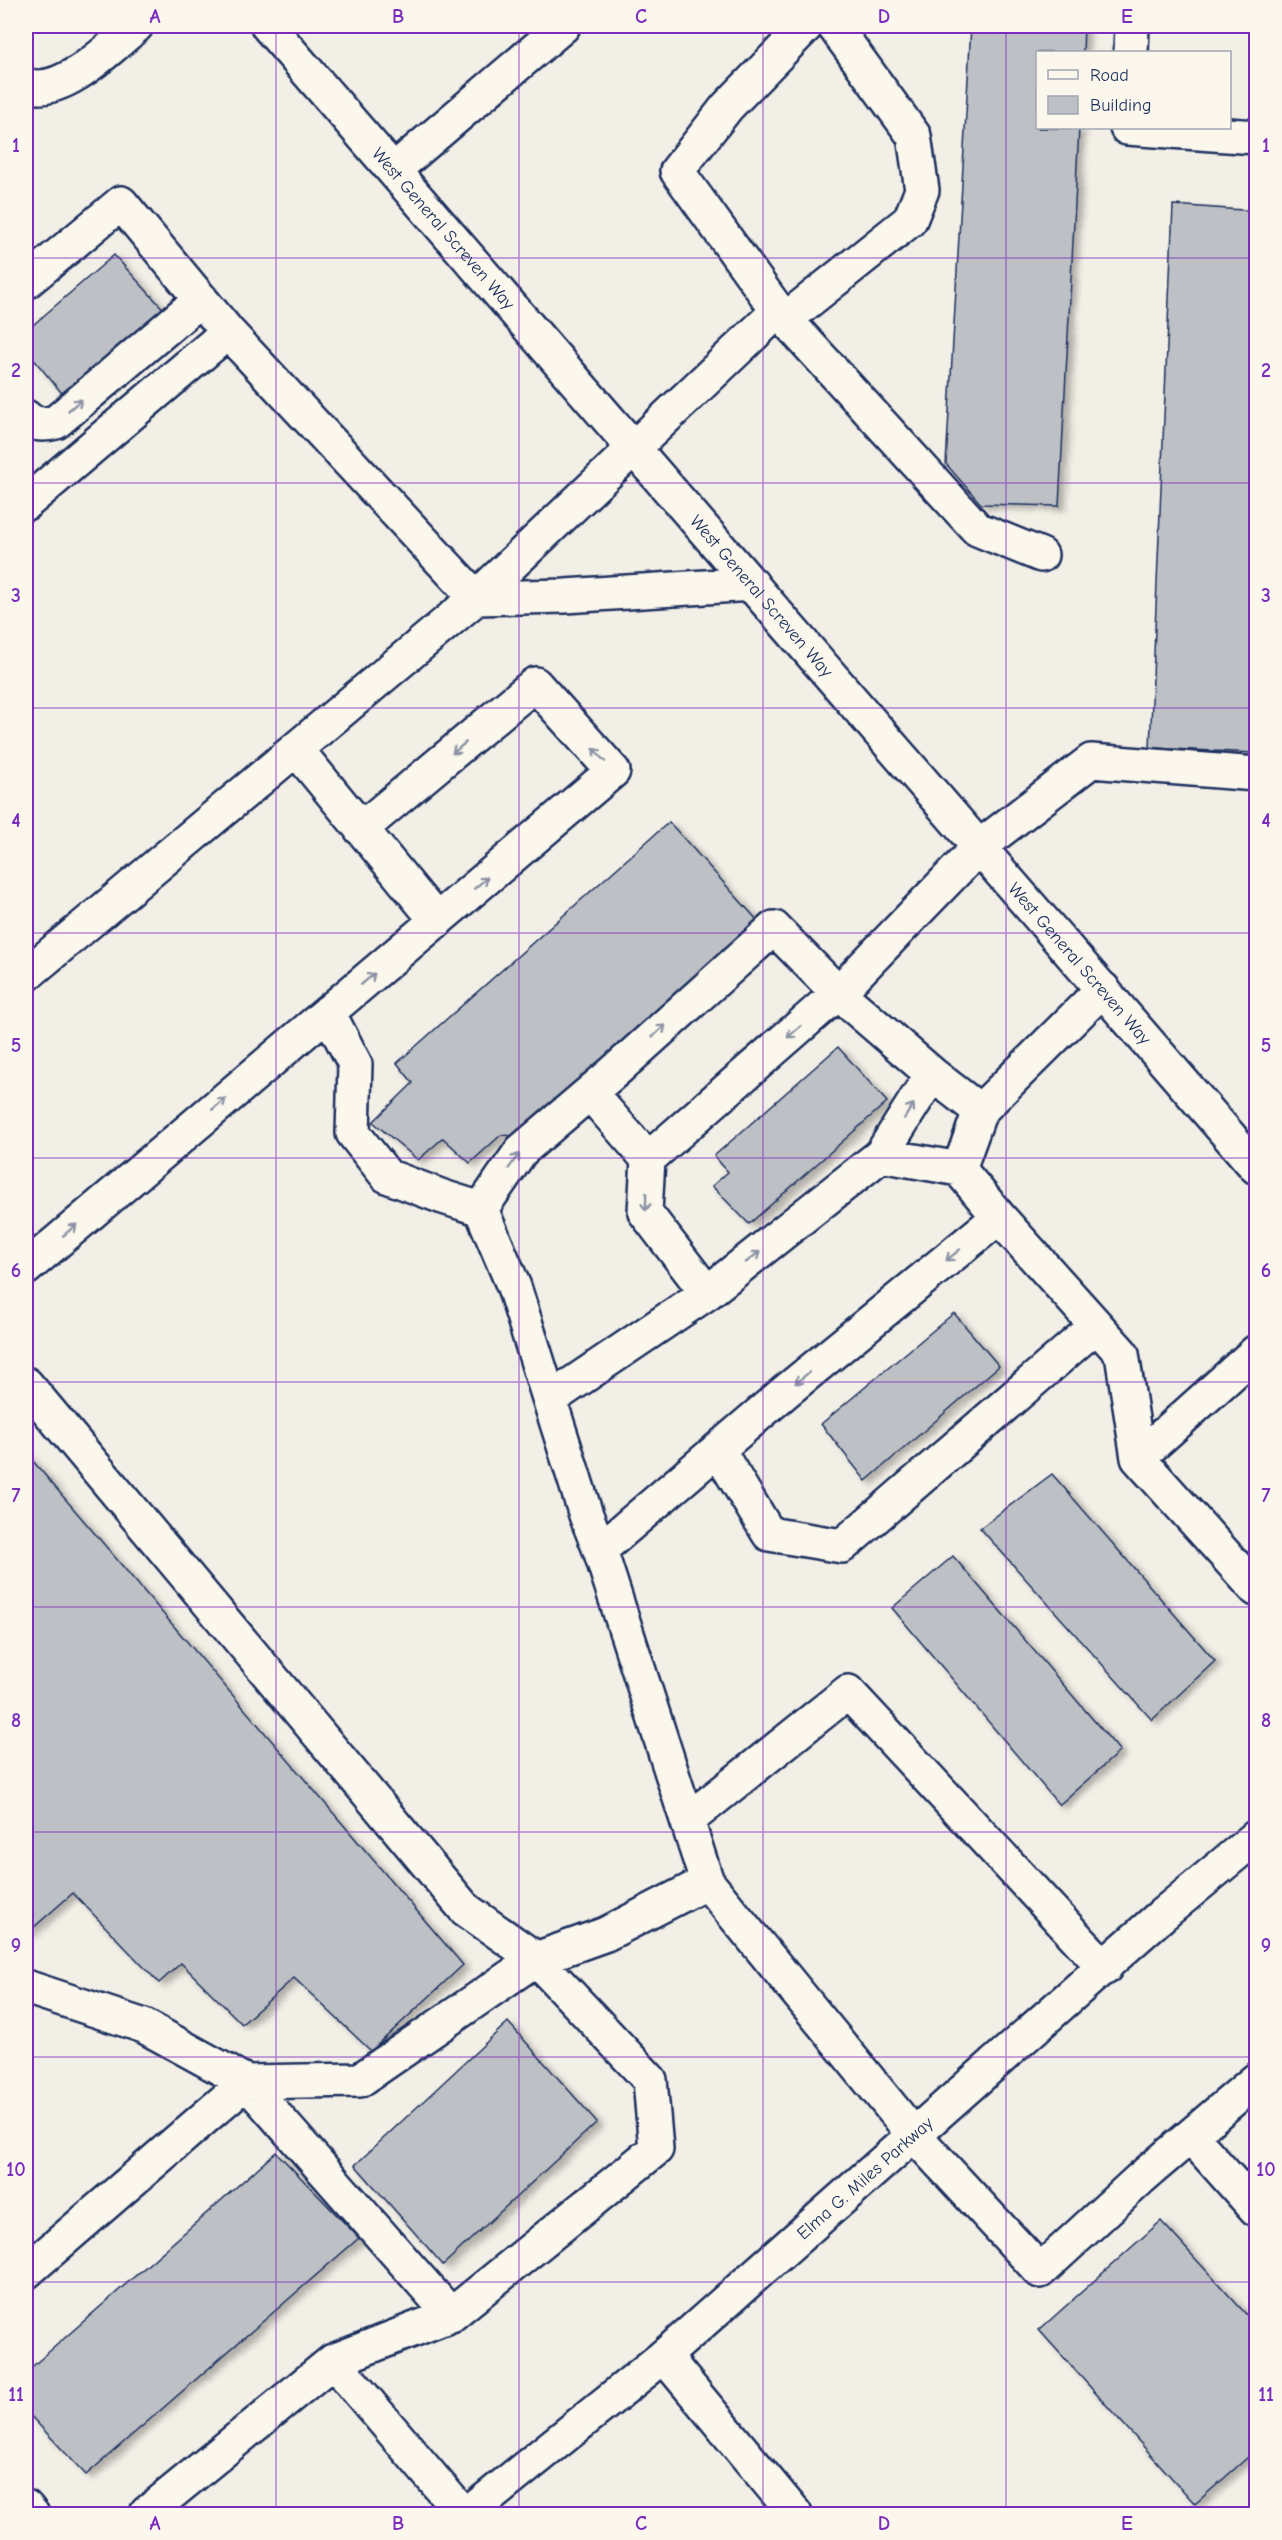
<svg xmlns="http://www.w3.org/2000/svg" width="1282" height="2540" font-family="'Comic Neue',sans-serif">
	<style>
		.building { fill: #bdc0c4; stroke: #1b2f5e; stroke-width: 1.5; filter: url(#shadow) }
		.lines { fill: none; stroke-linecap: round; stroke-linejoin: round }
		.minor-casing { stroke: #1b2f5e; stroke-width: 38 }
		.major-casing { stroke: #1b2f5e; stroke-width: 38 }
		.minor { stroke: #fbf7ec; stroke-width: 33 }
		.major { stroke: #fbf7ec; stroke-width: 33 }
		.oneway { stroke: #8b93a5 }
		.grid { fill: none; stroke: #7b2cbf; stroke-width: 1.5; stroke-opacity: 0.55 }
		.labels { text-anchor: middle; stroke-width: 4.5; stroke-linejoin: round; paint-order: stroke }
		.street-label { font-size: 18px; fill: #1b2f5e; stroke: #fbf7ec }
		.neatline { fill: none; stroke: #7b2cbf; stroke-width: 2 }
		.grid-label { font-size: 20px; text-anchor: middle; font-weight: bold; fill: #7b2cbf }
	</style>
	<defs>
		<filter id="shadow"><feDropShadow dx="6" dy="4" stdDeviation="3" flood-color="#0004"/></filter>
	</defs>
	<rect width="100%" height="100%" fill="#f2efe6"/>
	<filter id="ink" filterUnits="userSpaceOnUse"><feTurbulence type="fractalNoise" baseFrequency=".0167" numOctaves="2"/><feDisplacementMap in="SourceGraphic" scale="12" xChannelSelector="R" yChannelSelector="G"/><feConvolveMatrix kernelMatrix="1 2 1 2 8 2 1 2 1" color-interpolation-filters="sRGB"/></filter>
	<g filter="url(#ink)">
		<path class="building" d="M 971,26 L 1084,26 L 1083,52 L 1038,52 L 1038,128 L 1079,128 L 1059,506 L 981,504 L 946,464 Z
			M 1173,205 L 1256,211 L 1256,753 L 1150,748 Z
			M 114,255 L 167,313 L 65,397 L 26,350 L 26,331 Z
			M 669,822 L 759,922 L 515,1136 L 501,1135 L 470,1163 L 443,1138 L 418,1160 L 373,1122 L 413,1083 L 397,1063 Z
			M 838,1047 L 887,1102 L 749,1224 L 712,1186 L 728,1172 L 714,1156 Z
			M 954,1313 L 999,1366 L 866,1481 L 821,1424 Z
			M 26,1453 L 463,1965 L 371,2051 L 294,1978 L 242,2024 L 181,1963 L 159,1983 L 73,1893 L 26,1934 Z
			M 1052,1474 L 1215,1661 L 1152,1720 L 980,1528 Z
			M 953,1556 L 1120,1751 L 1059,1805 L 892,1608 Z
			M 508,2022 L 597,2122 L 443,2265 L 355,2165 Z
			M 276,2152 L 359,2238 L 86,2475 L 26,2411 L 26,2372 Z
			M 1161,2221 L 1256,2325 L 1256,2450 L 1195,2504 L 1039,2330 Z"/>
		<g class="lines">
			<defs>
				<path id="minor" d="M 1131,52 L 1132,26
					M 26,85 C 61,98 111,47 136,26
					M 1127,128 L 1256,137
					M 394,170 L 563,26
					M 26,282 L 121,203 L 228,332
					M 778,311 L 977,529 L 1041,555
					M 786,319 L 910,220 L 922,190 L 914,136 L 834,26
					M 26,417 C 34,426 45,425 56,422 L 201,299
					M 26,503 L 228,332 L 476,598 L 26,975
					M 752,584 L 565,596 L 476,598 L 778,311 L 677,171 L 727,107 L 806,26
					M 296,749 L 437,921
					M 1103,989 L 980,1111 L 959,1169 L 999,1217 L 1122,1354 L 1138,1458 L 1256,1589
					M 328,1012 L 355,1064 L 353,1133 L 387,1176 L 443,1197 L 481,1209
					M 590,1093 L 648,1159
					M 881,1155 L 959,1169
					M 481,1209 L 514,1287 L 586,1515 L 600,1550 L 707,1882 L 914,2135 L 1040,2271 L 1141,2178 L 1256,2080
					M 481,1209 L 521,1151 L 615,1071 L 774,928 L 838,993 L 932,1074 L 980,1111
					M 26,1268 L 613,771 L 535,684 L 361,829
					M 707,1293 L 645,1212 L 648,1159 L 838,993 L 979,847 L 1091,761 L 1256,774
					M 26,1384 L 465,1909 L 536,1959 L 650,2080 L 656,2149 L 451,2315 L 333,2361 L 147,2513
					M 550,1399 L 707,1293 L 881,1155 L 932,1074
					M 718,1450 L 769,1534 L 842,1546 L 1096,1326
					M 1138,1458 L 1256,1352
					M 600,1550 L 785,1392 L 999,1217
					M 688,1820 L 848,1692 L 1105,1968
					M 26,1990 L 29,1988 L 144,2026 L 246,2082 L 360,2080 L 536,1959 L 606,1934 L 707,1882
					M 1191,2136 L 1256,2209
					M 26,2272 L 246,2082 L 451,2315
					M 664,2356 L 795,2514
					M 333,2361 L 463,2514
					M 26,2507 L 32,2514"/>
				<g id="major">
					<path id="s1" d="M 268,26 L 1256,1167"/>
					<path id="s2" d="M 468,2514 L 664,2356 L 1162,1915 L 1256,1837"/>
				</g>
			</defs>
			<use href="#minor" class="minor-casing"/>
			<use href="#major" class="major-casing"/>
			<use href="#minor" class="minor"/>
			<use href="#major" class="major"/>
		</g>
		<defs><path id="oneway-shaft" d="M-6 0H5M1.5-3L5.5 0L1.5 3" fill="none" stroke-width="1.6" stroke-linecap="round" stroke-linejoin="round" transform="scale(1.5)"/></defs>
		<g class="oneway">
			<use href="#oneway-shaft" transform="translate(75 405) rotate(-40)"/>
			<use href="#oneway-shaft" transform="translate(459 748) rotate(140)"/>
			<use href="#oneway-shaft" transform="translate(599 755) rotate(-132)"/>
			<use href="#oneway-shaft" transform="translate(481 883) rotate(-40)"/>
			<use href="#oneway-shaft" transform="translate(368 979) rotate(-40)"/>
			<use href="#oneway-shaft" transform="translate(659 1031) rotate(-42)"/>
			<use href="#oneway-shaft" transform="translate(794 1032) rotate(139)"/>
			<use href="#oneway-shaft" transform="translate(219 1104) rotate(-40)"/>
			<use href="#oneway-shaft" transform="translate(909 1111) rotate(-58)"/>
			<use href="#oneway-shaft" transform="translate(514 1161) rotate(-55)"/>
			<use href="#oneway-shaft" transform="translate(646 1202) rotate(91)"/>
			<use href="#oneway-shaft" transform="translate(70 1230) rotate(-40)"/>
			<use href="#oneway-shaft" transform="translate(953 1255) rotate(141)"/>
			<use href="#oneway-shaft" transform="translate(753 1257) rotate(-38)"/>
			<use href="#oneway-shaft" transform="translate(802 1378) rotate(141)"/>
		</g>
	</g>
	<path class="grid" d="M 276,26 L 276,2514M 519,26 L 519,2514M 763,26 L 763,2514M 1006,26 L 1006,2514M 26,258 L 1256,258M 26,483 L 1256,483M 26,708 L 1256,708M 26,933 L 1256,933M 26,1158 L 1256,1158M 26,1382 L 1256,1382M 26,1607 L 1256,1607M 26,1832 L 1256,1832M 26,2057 L 1256,2057M 26,2282 L 1256,2282"/>
	<g class="labels">
		<g class="street-label">
			<text dy="6" stroke="none"><textPath href="#s1" startOffset="268">West General Screven Way</textPath></text>
			<text dy="6" stroke="none"><textPath href="#s1" startOffset="754">West General Screven Way</textPath></text>
			<text dy="6" stroke="none"><textPath href="#s1" startOffset="1240">West General Screven Way</textPath></text>
			<text dy="6" stroke="none"><textPath href="#s2" startOffset="520">Elma G. Miles Parkway</textPath></text>
		</g>
	</g>
	<rect width="1282" height="2540" fill="none" stroke="#fbf7ec" stroke-width="66"/>
	<rect x="1036" y="51" width="195" height="78" fill="#fbf7ec" stroke="#a1a7b3" stroke-width="1.5"/>
	<rect x="1048" y="70" width="30" height="9" fill="#fbf7ec" stroke="#a1a7b3" stroke-width="1.5"/>
	<text x="1090" y="81" font-size="18" fill="#1b2f5e">Road</text>
	<rect x="1048" y="96" width="30" height="18" fill="#bdc0c4" stroke="#a1a7b3" stroke-width="1.5"/>
	<text x="1090" y="111" font-size="18" fill="#1b2f5e">Building</text>
	<rect x="33" y="33" width="1216" height="2474" class="neatline"/>
	<g class="grid-label">
		<text x="155" y="23">A</text>
		<text x="398" y="23">B</text>
		<text x="641" y="23">C</text>
		<text x="884" y="23">D</text>
		<text x="1127" y="23">E</text>
		<text x="16" y="152">1</text>
		<text x="1266" y="152">1</text>
		<text x="16" y="377">2</text>
		<text x="1266" y="377">2</text>
		<text x="16" y="602">3</text>
		<text x="1266" y="602">3</text>
		<text x="16" y="827">4</text>
		<text x="1266" y="827">4</text>
		<text x="16" y="1052">5</text>
		<text x="1266" y="1052">5</text>
		<text x="16" y="1277">6</text>
		<text x="1266" y="1277">6</text>
		<text x="16" y="1502">7</text>
		<text x="1266" y="1502">7</text>
		<text x="16" y="1727">8</text>
		<text x="1266" y="1727">8</text>
		<text x="16" y="1952">9</text>
		<text x="1266" y="1952">9</text>
		<text x="16" y="2176">10</text>
		<text x="1266" y="2176">10</text>
		<text x="16" y="2401">11</text>
		<text x="1266" y="2401">11</text>
		<text x="155" y="2530">A</text>
		<text x="398" y="2530">B</text>
		<text x="641" y="2530">C</text>
		<text x="884" y="2530">D</text>
		<text x="1127" y="2530">E</text>
	</g>
</svg>
